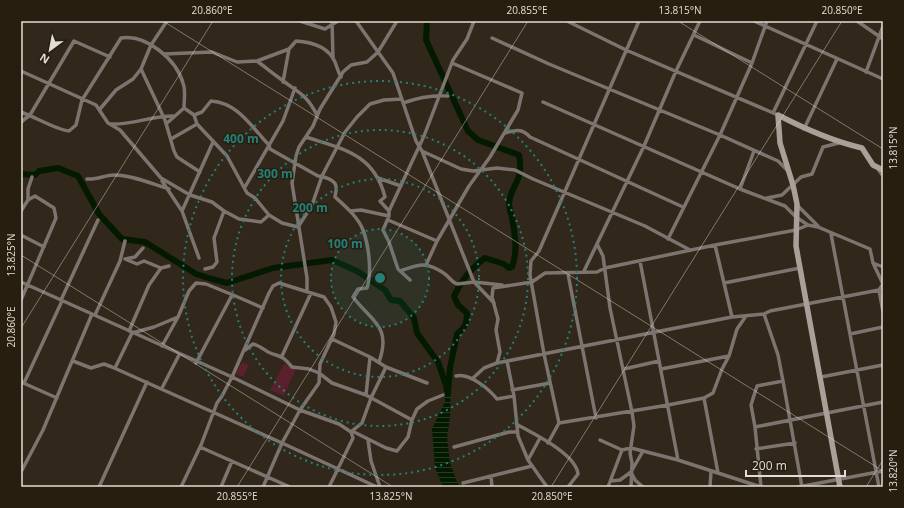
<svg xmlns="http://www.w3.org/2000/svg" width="904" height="508" font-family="'Open Sans',sans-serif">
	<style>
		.garden { fill: #5a202d }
		.water { fill: url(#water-rules) }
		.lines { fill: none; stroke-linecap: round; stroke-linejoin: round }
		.river { stroke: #041a00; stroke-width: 6 }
		.street { stroke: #7d7470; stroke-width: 3.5 }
		.secondary { stroke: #ac9e98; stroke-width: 5.5 }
		.ticks { fill: none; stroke: #e4ddd5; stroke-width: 1; stroke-opacity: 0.45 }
		.ring { fill: none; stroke: #248078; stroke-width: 2; stroke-dasharray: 2 4 }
		.centre { fill: #248078; stroke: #271e10; stroke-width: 2 }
		.ring-label { font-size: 12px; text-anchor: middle; font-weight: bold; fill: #248078; stroke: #271e10; stroke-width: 3; stroke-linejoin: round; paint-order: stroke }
		.neatline { fill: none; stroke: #e4ddd5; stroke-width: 1.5 }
		.ticks-label { font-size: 10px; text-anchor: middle; fill: #e4ddd5 }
	</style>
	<defs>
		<pattern id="water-rules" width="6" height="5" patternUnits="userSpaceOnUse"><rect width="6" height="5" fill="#041a00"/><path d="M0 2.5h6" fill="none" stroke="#283b24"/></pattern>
	</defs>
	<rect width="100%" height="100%" fill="#31271a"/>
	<path class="garden" d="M 242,362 L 249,365 L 243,377 L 236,374 Z
		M 284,364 L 296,369 L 284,396 L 270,390 Z"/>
	<path class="water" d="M 443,385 L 451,385 L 450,418 L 447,437 L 450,463 L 459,487 L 443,487 L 435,468 L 432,429 L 445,402 Z"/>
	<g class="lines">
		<path class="river" d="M 427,21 L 426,40 L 468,131 L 478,140 L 519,155 C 524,182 512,182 509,203 C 509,208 511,213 512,218 C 515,235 518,250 512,267 L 509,268 L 504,264 L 485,258 C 471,268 461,281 454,296 L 458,305 L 467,313 C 467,324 465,327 457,334 L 450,368 L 448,393
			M 21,174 L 35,175 L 39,171 L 58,168 L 78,176 L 99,214 L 122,239 L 145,242 L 196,274 L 212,279 L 227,283 L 273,268 L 332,260 L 357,271 L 385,290 L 391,300 L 400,301 L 414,318 L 417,333 L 438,362 L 447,388"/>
		<path class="street" d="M 300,21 L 325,29 L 338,21
			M 332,21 L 333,58
			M 356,21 L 393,73 L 416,141 L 422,151 L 474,282 L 494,303
			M 567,21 L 626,50 L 778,115
			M 754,21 L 883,79
			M 857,21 L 883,39
			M 694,35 L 752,63
			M 492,38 L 549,64 L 720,135 L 778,161 L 787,170
			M 164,54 L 212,52 L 237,62 L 257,61 L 289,49 L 296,41 C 312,42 328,46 335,62 C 337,67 338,72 341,77
			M 257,61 C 265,67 273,74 282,80 C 300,94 306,94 317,115
			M 141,69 L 165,120 L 174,151 L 177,157 L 200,172
			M 21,71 L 96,105 L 108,123 L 120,130 L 161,178 L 190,195 L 212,202 L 224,211 L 239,219 L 261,222 L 269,215 L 282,223 L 298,227 L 312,205 L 322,176 L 345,132 L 357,117 L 370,104 L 384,100 L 402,99
			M 866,72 L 883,26
			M 283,82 L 289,49
			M 543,102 L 740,189 L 785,206 L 796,217 L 808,225 L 818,227 L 870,249 L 873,263 L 883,284 L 879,290 L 883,312
			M 403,103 C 417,98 433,95 448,96
			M 100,109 L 116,90 L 133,79 L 141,69 L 151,45 L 167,21
			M 21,112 C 35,117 57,130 69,131 L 76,125 L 82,100 L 121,38 C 146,34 176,59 183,83 C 186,91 184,99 184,108 L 194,115 L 197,124 L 227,156 L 247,193 L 255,198 L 269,215
			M 773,113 L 817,21
			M 194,115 L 202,112 L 211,101 C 239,103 252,128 269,145 L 270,149 L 318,176 C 323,176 336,180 336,187 C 337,190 335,194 335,197 C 345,206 358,217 363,230 C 369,246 372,272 367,288 L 358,289 L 353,297 C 371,321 392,326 379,362
			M 21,122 L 30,115 L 74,41 L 110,57
			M 111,124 C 132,125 151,116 173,116
			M 166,124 L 184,108
			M 804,129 L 837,59
			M 505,133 C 515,130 522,128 530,137 L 683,207
			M 306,137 C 343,149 374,154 385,197 L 380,201 L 389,211
			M 171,139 L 197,124
			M 422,151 L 461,169 L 473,171 L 497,168 L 515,170 L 533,179 L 645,226 L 690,250
			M 878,169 L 883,176
			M 378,178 L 401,186
			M 87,179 C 97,180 105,175 114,175 C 132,175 152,184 169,189
			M 162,181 L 182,211
			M 245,187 L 283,121 L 295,88
			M 740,189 L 754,151
			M 767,198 L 782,195 L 801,177 L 812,174 L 823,147 L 839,143
			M 28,200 L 28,189 L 32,177
			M 797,205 L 818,226
			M 21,211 L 28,200 L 35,196 L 54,208 L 56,218 L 21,300
			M 350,211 L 361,210 L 389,216
			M 388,220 L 437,241
			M 831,234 L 879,487
			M 21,235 L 44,247
			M 668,239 L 720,135 L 752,63 L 767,21
			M 597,244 L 603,256 L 610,308 L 632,412 L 634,426 L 630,453 L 632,463 L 631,487
			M 715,245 L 732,317
			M 199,258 L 182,211 L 213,142
			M 125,259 L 137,264 L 144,261 L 161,268 L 169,266
			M 125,259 L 135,257 L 143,248
			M 640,261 L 678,460
			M 873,263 L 883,267
			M 426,265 L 437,241 L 469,186 L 490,157 L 518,110 L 522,93 L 452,63
			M 205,269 L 213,267 L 217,262 L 214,238 L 224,211
			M 400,271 C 420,264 426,261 445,274 C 449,277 452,282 457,284 L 474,282 L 502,285
			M 584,271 L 644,146 L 676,71 L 700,21
			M 568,274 L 596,418
			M 410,280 L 398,269 L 389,242 L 383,230 L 389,216 L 389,211 L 424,136 L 453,60 L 467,39 L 474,21
			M 21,282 L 232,377 L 300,410 L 339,424 L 351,432 L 353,438 L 329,487
			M 724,283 L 800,268
			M 307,292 L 307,278 L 292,183 L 296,156 L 299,147 L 313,126 L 320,109 L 343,72 L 351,65 L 367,62 L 378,52 L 397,21
			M 61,300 L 98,220
			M 764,314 L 778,355 L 783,381 L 802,487
			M 95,315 L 120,261 L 125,241
			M 129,331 L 149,285 L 161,268
			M 850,334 L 883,327
			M 332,339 L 370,357 L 386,367 L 427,383
			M 162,346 L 178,317
			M 245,350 L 253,344 C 259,345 263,349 268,352 C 282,358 281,354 292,367 L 309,369 L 319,373 L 332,383 L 366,395 L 412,420
			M 282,356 L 311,293
			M 73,361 L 91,368 L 104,364 L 112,367 L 282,443 L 263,487
			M 507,361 L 514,396 L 518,436 L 528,460 L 547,487
			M 196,363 L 231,297 L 233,295 L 263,308
			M 497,363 L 732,317 L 764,314 L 770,311 L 879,290
			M 115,368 L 132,333 L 154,327 L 178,317 L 189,291 L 196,283 L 206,284 L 233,295
			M 624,369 L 659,361
			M 661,369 L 729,356
			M 456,376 C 470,373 489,389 497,399 L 514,396
			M 821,377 L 883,365
			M 472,379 L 484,368 L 497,363 L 500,352 L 496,330 L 498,319 L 492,297 L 493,288 L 532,282 L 545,273 L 597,272 L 605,268 L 715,245 L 796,230 L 808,225
			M 21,382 L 57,398
			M 24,383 L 62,301
			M 162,388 L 179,355
			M 512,390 L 550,383
			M 366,395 L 370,357
			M 704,398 L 718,473
			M 559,423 L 668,405 L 704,398 L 713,393 L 722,369 L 729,356 L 737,329 L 746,316
			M 518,425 C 534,434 576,454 578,474 L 568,487
			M 755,427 L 883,402
			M 352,431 L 386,448 L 397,451 L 408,437 L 412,420 L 417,409 L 428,401 L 443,395
			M 352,431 L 362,423 L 371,398 L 386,367
			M 368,440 L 371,461 L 380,487
			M 600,440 L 622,450
			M 548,443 L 559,423 L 544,354 L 530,275 L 531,261 L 539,251 L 639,21
			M 200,447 L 290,487
			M 454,447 L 509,432 L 517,432
			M 756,449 L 795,443
			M 643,451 L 631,472 L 635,480 L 643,487
			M 528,460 L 540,438
			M 21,472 L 43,430 L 92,314
			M 491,476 L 492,487
			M 611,481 L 620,480 L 631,472
			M 463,483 L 532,466
			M 99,487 L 147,382
			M 181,487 L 201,445 L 217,403 L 222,396 L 232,377 L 269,293 L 273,286 L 279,283 L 324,297 L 331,307 L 336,322 L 334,334 L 320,364 L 319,383 L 300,410 L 282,443 L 377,487
			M 221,487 L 232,461
			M 608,487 L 622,450 L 631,448 L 643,451 L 678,460 L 761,487
			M 710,487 L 711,471
			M 761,487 L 755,427 L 751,405 L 757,386 L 783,381
			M 798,487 L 883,471"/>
		<path class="secondary" d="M 840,487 L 800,268 L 796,246 L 797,204 L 793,185 L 780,143 L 778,115 C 805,129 832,141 862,148 L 873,165 L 883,170"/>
	</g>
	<path class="ticks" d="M 163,21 L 883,471M 678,21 L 883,149M 21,255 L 393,487M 21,328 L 213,21M 237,487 L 528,21M 551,487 L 842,21M 866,487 L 883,460"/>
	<circle cx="380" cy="278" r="49" fill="#248078" fill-opacity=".12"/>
	<g class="ring">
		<circle cx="380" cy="278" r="49"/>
		<circle cx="380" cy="278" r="99"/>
		<circle cx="380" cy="278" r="148"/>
		<circle cx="380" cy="278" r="197"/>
	</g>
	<circle cx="380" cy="278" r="6" class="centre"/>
	<g class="ring-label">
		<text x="241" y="143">400 m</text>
		<text x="275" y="178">300 m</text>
		<text x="310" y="212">200 m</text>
		<text x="345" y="248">100 m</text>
	</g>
	<rect width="904" height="508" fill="none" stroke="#271e10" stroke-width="44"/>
	<g transform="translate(50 50) rotate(212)" stroke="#271e10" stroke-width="3" paint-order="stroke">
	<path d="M0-3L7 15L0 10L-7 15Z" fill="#e4ddd5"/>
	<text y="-6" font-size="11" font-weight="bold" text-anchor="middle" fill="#e4ddd5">N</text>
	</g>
	<path d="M746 470v6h99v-6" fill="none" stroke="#e4ddd5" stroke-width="2"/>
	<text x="752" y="470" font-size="12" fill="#e4ddd5" stroke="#271e10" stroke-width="3" paint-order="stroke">200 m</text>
	<rect x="22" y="22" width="860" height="464" class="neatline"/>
	<g class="ticks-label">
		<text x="212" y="14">20.860°E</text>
		<text x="527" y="14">20.855°E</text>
		<text x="680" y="14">13.815°N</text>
		<text x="842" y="14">20.850°E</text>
		<text transform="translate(893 148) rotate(-90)" y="4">13.815°N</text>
		<text transform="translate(11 255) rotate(-90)" y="4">13.825°N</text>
		<text transform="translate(11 327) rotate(-90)" y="4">20.860°E</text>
		<text transform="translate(893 471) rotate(-90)" y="4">13.820°N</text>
		<text x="237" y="500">20.855°E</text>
		<text x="391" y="500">13.825°N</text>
		<text x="552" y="500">20.850°E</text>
	</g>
</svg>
